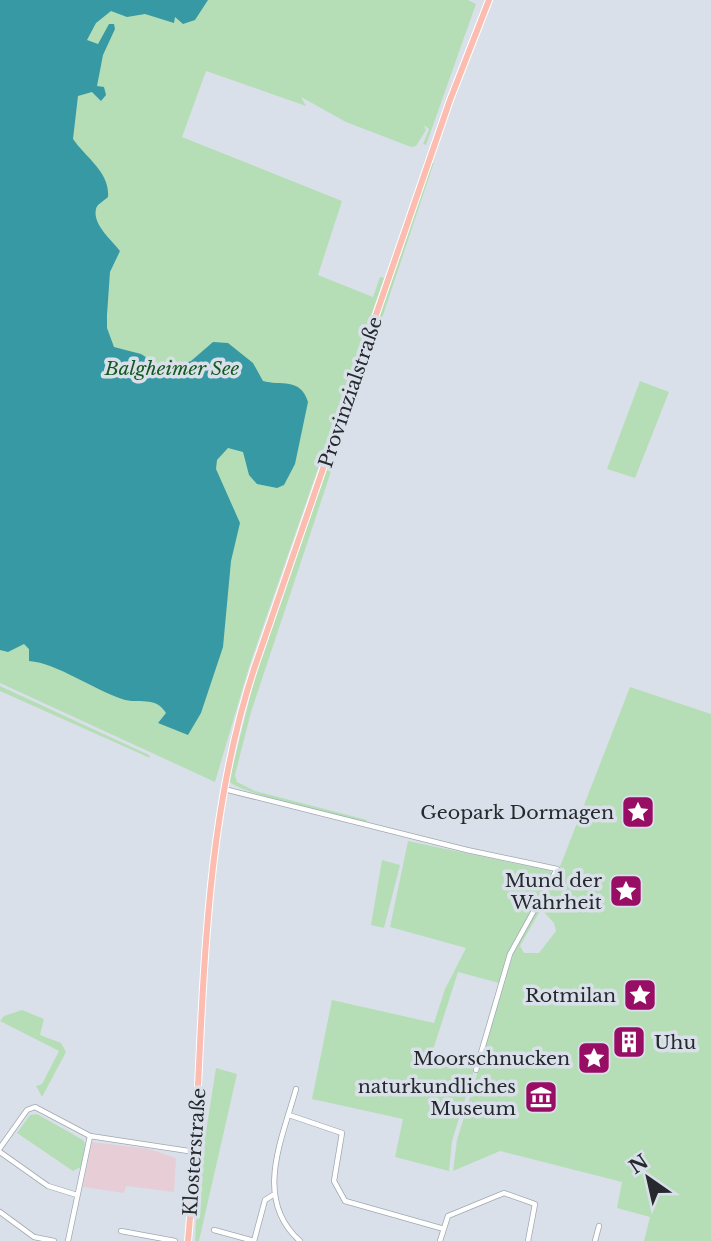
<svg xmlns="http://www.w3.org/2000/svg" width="711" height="1241" font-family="'Libre Baskerville',serif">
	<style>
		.commercial { fill: #e7ced6 }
		.green { fill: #b6deb6; fill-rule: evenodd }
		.water { fill: #3799a3 }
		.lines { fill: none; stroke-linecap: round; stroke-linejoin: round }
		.minor-casing { stroke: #a1a8b1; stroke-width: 6 }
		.major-casing { stroke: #fff; stroke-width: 8 }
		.minor { stroke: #fff; stroke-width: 4.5 }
		.major { stroke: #fcbcb0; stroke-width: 6 }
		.labels { text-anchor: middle; stroke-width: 7; stroke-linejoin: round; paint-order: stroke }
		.park-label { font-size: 19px; font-style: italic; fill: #14591d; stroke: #d9e0ea }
		.street-label { font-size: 19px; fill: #26292d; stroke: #d9e0ea }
		.poi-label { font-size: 19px; fill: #26292d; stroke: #d9e0ea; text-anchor: end }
	</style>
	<rect width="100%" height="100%" fill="#d9e0ea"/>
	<path class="commercial" d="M 92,1142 L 149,1149 L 176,1158 L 174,1192 L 126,1186 L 124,1193 L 83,1187 Z"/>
	<path class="green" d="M 0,0 L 468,0 L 476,4 L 426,145 L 423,144 L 429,129 L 424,125 L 426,130 L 416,146 L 411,147 L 346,122 L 301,97 L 306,106 L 206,71 L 182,137 L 342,201 L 318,275 L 373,297 L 380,277 L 384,278 L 249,667 L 215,782 L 0,683 Z
		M 434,162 L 251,712 L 235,775 L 237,782 L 255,791 L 367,820 L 366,822 C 344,817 237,793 229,781 L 257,669 L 430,165 Z
		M 640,381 L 669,392 L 635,478 L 607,469 Z
		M 0,686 L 149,755 L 150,758 L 0,691 Z
		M 630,687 L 711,714 L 711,1241 L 644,1241 L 650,1217 L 617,1208 L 622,1182 L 500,1151 L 453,1171 L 457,1140 L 513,955 L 561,864 ZM 541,909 L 554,923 L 556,931 L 539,953 L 524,953 L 520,946 Z
		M 408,841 L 551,871 L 552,875 L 508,955 L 499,983 L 458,972 L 432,1053 L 475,1067 L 452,1141 L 449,1171 L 395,1157 L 403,1119 L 312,1099 L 332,1000 L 434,1023 L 445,989 L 466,948 L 390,927 Z
		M 382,860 L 400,865 L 384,928 L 371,925 Z
		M 22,1010 L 44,1019 L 40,1035 L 61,1043 L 66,1052 L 42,1097 L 36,1086 L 42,1084 L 59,1051 L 0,1021 L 4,1016 Z
		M 216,1068 L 237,1074 L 199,1241 L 195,1241 L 200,1141 L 205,1138 Z
		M 37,1114 L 83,1140 L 85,1144 L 81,1167 L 73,1171 L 17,1133 L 30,1115 Z"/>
	<path class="water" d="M 0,0 L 208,0 L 195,20 L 183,24 L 175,17 L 174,23 L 145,14 L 127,17 L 111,11 L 96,23 L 87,40 L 98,44 L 109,24 L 114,24 L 115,29 L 103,55 L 97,86 L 104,87 L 106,95 L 101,101 L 92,92 L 78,96 L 73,139 C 86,158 110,172 108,197 C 104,201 97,204 96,209 C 92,225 114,242 120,251 L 110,272 L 107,315 L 107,328 L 114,347 L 141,354 L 166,370 L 191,361 L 213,342 L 228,343 L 253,363 L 263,381 C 280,386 301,377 308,402 L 295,464 L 284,485 L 277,488 L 257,484 L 249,475 L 243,452 L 228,448 L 217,460 L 216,469 L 240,523 L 231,561 L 223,647 L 201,713 L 188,735 L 158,723 L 166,713 C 155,695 139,705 122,699 C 94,690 57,663 29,661 L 29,649 L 24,644 L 8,652 L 0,650 Z"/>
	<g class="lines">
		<defs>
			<path id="minor" d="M 224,789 L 467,850 L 557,869 L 510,954 L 476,1070
				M 296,1089 C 282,1140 253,1199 300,1241
				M 289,1115 L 342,1133 L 334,1181 L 345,1201 L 444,1229
				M 0,1148 L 27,1110 L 35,1107 L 90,1136 L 195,1152
				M 0,1152 L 48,1186 L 77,1195
				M 0,1212 L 34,1237 L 54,1241
				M 214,1230 L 254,1241
				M 121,1231 L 175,1241
				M 68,1241 L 90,1136
				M 254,1241 L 265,1200 L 273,1195
				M 440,1241 L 448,1216 L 504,1193 L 535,1204 L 528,1241
				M 595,1241 L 599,1226"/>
			<path id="major" d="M 188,1241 C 206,1051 194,852 254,669 L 450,100 L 489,0"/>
		</defs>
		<use href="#minor" class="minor-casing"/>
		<use href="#major" class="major-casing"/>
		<use href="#minor" class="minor"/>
		<use href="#major" class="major"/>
	</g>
	<defs>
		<symbol id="sight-square" viewBox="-11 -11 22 22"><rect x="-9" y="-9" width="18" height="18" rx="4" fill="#970e64" stroke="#d9e0ea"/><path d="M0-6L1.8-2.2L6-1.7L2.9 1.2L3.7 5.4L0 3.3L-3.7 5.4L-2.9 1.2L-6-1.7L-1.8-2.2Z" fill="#fff"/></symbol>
		<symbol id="building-square" viewBox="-11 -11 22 22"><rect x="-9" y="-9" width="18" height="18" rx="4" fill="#970e64" stroke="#d9e0ea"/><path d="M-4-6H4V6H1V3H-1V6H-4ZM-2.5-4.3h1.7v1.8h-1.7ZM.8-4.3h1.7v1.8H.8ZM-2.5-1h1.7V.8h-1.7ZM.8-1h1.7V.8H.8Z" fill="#fff"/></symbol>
		<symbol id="museum-square" viewBox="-11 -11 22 22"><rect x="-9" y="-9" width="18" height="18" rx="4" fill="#970e64" stroke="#d9e0ea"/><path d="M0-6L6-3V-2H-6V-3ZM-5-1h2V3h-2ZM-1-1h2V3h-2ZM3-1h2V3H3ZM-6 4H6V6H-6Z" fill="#fff"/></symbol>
	</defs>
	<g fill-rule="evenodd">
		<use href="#sight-square" x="619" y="793" width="38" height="38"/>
		<use href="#sight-square" x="607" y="872" width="38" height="38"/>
		<use href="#sight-square" x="621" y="976" width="38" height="38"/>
		<use href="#building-square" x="610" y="1023" width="38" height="38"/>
		<use href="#sight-square" x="575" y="1039" width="38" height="38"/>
		<use href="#museum-square" x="522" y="1078" width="38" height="38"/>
	</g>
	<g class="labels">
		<g class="park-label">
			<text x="172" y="375">Balgheimer See</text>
		</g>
		<g class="street-label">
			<text transform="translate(350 392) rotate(-71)" y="7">Provinzialstraße</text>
			<text transform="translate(194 1152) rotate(-86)" y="7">Klosterstraße</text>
		</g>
		<g class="poi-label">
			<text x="614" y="819">Geopark Dormagen</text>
			<text x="602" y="887">Mund der<tspan x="602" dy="22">Wahrheit</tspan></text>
			<text x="616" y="1002">Rotmilan</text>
			<text x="654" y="1049" text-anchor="start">Uhu</text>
			<text x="570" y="1065">Moorschnucken</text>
			<text x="516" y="1093">naturkundliches<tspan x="516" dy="22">Museum</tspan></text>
		</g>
	</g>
	<g transform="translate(648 1178) rotate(326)" stroke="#d9e0ea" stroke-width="5" paint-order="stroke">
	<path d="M0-5L12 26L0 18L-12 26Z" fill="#26292d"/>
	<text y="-10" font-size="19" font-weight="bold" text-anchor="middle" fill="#26292d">N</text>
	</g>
</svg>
